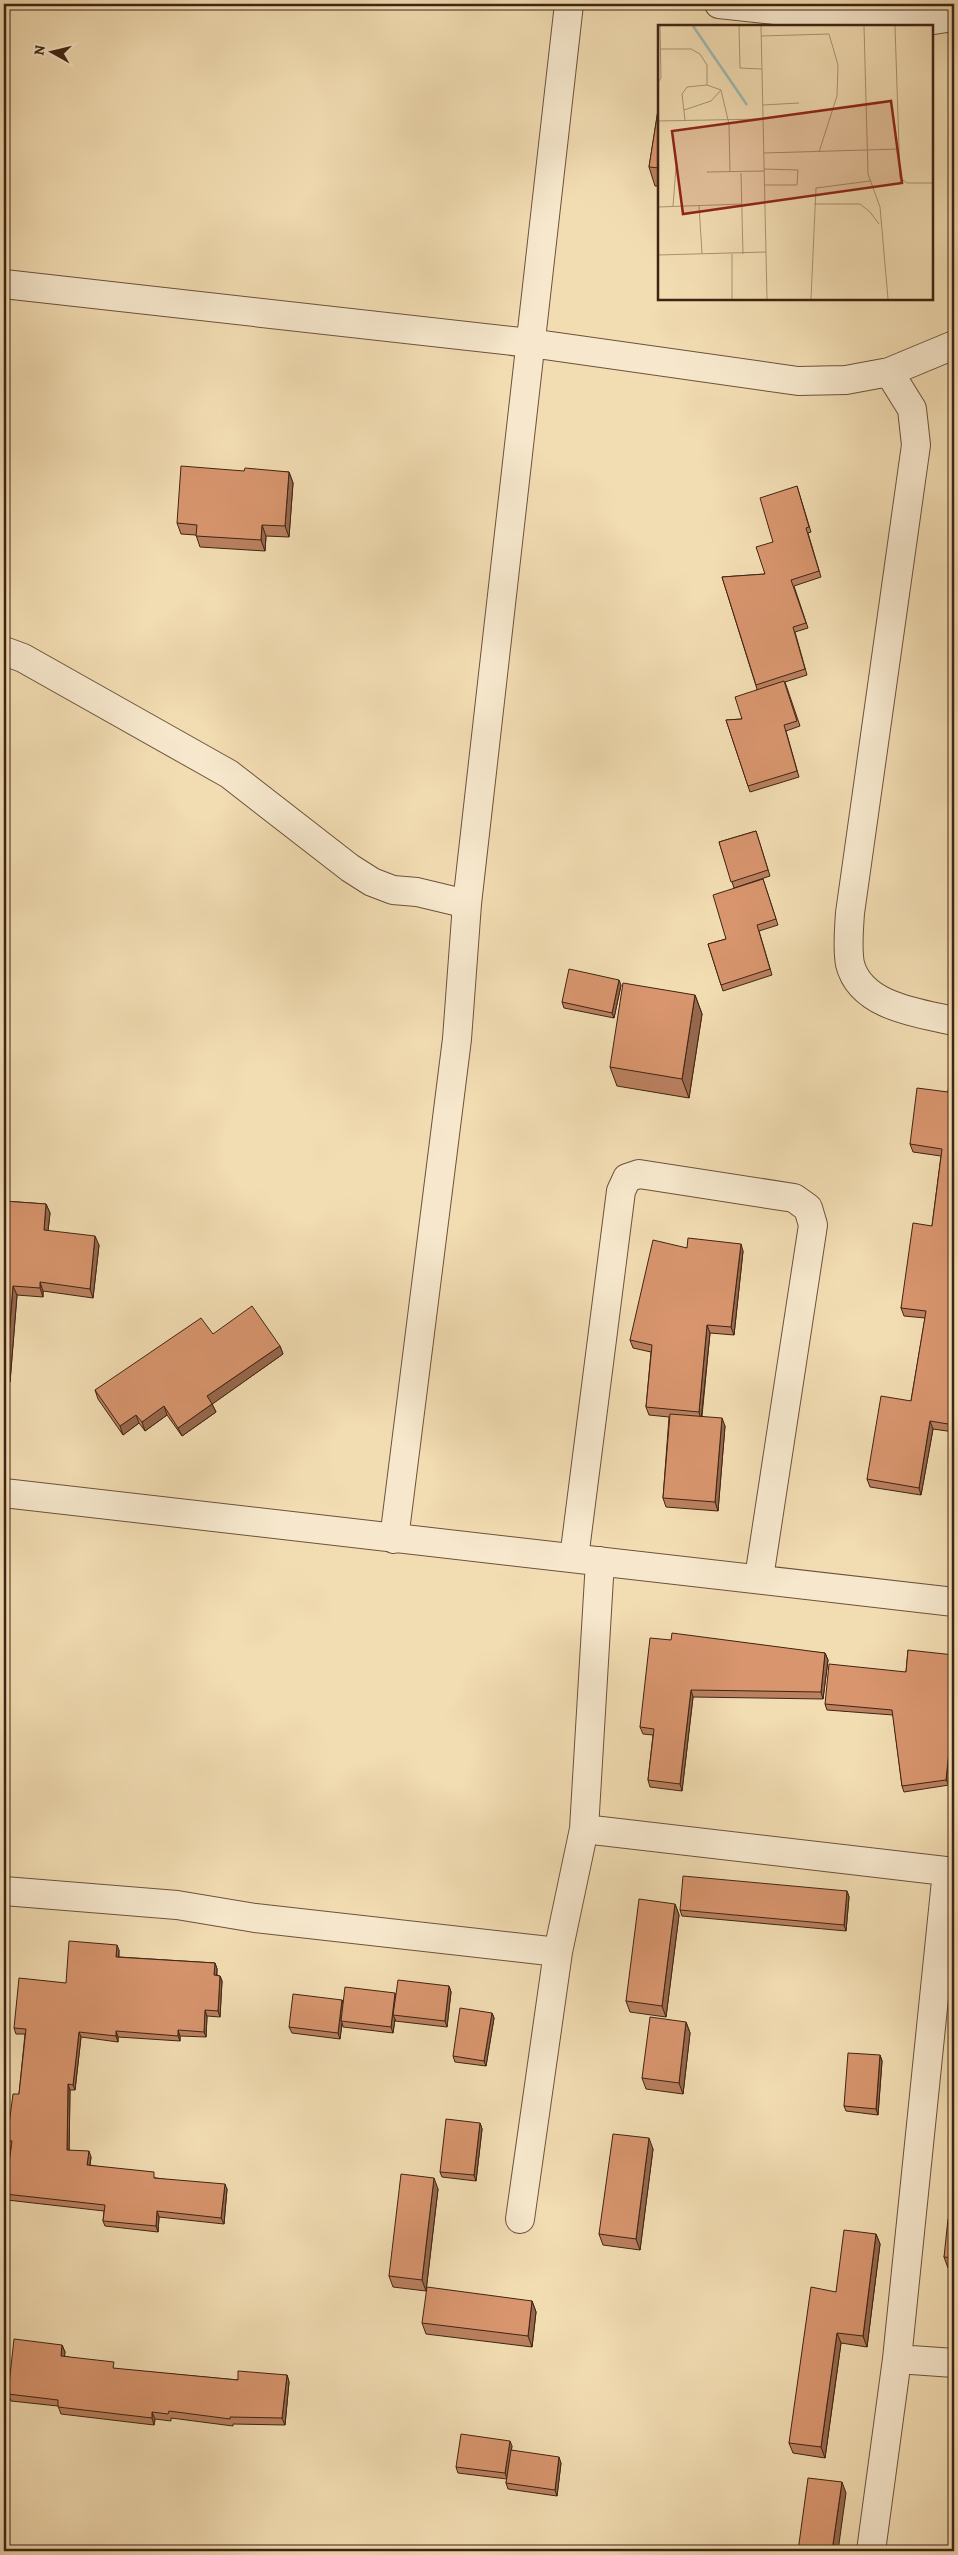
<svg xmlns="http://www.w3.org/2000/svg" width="958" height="2555" font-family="Alegreya,serif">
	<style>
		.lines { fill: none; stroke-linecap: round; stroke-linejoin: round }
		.service-casing { stroke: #6c523b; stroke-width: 26 }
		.minor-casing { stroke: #6c523b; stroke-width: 30 }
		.service { stroke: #f7e8cd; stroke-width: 24 }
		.minor { stroke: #f7e8cd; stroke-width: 28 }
		.wall { fill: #ba805f; stroke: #3f2413 }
		.shaded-wall { fill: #97684d; stroke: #3f2413 }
		.building { fill: #d8956e; stroke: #3f2413 }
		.inset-river { fill: none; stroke: #9dbab3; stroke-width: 2.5 }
		.inset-road { fill: none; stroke: #aa9272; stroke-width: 1 }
		.view { fill: #8f2418; fill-opacity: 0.15; stroke: #8f2418; stroke-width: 2.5 }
		.inset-edge { fill: none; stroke: #3f2413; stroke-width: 2.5 }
	</style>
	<rect width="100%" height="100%" fill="#f2dcb2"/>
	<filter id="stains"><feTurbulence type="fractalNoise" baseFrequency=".004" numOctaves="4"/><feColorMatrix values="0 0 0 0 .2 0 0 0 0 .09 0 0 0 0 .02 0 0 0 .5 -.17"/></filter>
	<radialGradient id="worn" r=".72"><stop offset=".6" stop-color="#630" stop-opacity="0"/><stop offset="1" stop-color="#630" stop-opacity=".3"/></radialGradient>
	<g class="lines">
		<defs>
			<path id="service" d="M 904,23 L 934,22 L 954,19"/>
			<path id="minor" d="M 719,4 L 897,23 L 928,11 L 935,4
				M 4,284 L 530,343 L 798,381 L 846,380 L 889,372 L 954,345
				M 889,372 L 912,409 L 916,445 L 850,913 C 849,929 847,948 850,964 C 861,1007 919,1013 954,1021
				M 4,651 L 23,658 L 229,774 L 350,868 L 372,882 L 393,890 L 417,892 L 467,904
				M 4,1493 L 954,1602
				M 394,1539 L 457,1039 L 467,904 L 569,4
				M 574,1558 L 621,1191 L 627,1178 L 639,1174 L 794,1198 L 808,1208 L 813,1225 L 759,1578
				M 584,1829 L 954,1872
				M 4,1891 L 177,1905 L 255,1918 L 558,1952
				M 520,2219 L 558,1952 L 584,1829 L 600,1561
				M 897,2359 L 954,2363
				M 871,2551 L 897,2359 L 947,1871"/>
		</defs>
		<use href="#service" class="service-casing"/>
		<use href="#minor" class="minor-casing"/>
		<use href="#service" class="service"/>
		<use href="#minor" class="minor"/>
	</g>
	<path class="wall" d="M 659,104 L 659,186 L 655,186 L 649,167 Z
		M 244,471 L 289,472 L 293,483 L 289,537 L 266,536 L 265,551 L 200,547 L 196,535 L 181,534 L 177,523 Z
		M 797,486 L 811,532 L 808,533 L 821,577 L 794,586 L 808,628 L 795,632 L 807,675 L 785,682 L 800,726 L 786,731 L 799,777 L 750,792 L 726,720 L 742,719 L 757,689 L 722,577 L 765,574 L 773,542 Z
		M 756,831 L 770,876 L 734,888 L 719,842 Z
		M 763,879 L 778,925 L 759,931 L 772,975 L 723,991 L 708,944 L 726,939 Z
		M 621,985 L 614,1018 L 564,1008 L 562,1002 Z
		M 695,995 L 702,1014 L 689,1098 L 617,1086 L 610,1067 Z
		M 954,1060 L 954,1432 L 933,1429 L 921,1495 L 870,1487 L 867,1479 L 911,1401 L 925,1318 L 904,1316 L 901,1308 L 932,1226 L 941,1156 L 913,1152 L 910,1144 L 948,1092 Z
		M 4,1201 L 46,1204 L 50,1213 L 48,1231 L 99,1245 L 93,1298 L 43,1291 L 43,1297 L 17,1295 L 10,1382 L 4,1381 Z
		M 687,1248 L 743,1251 L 734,1335 L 710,1333 L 702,1416 L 725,1426 L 718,1511 L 666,1507 L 663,1498 L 669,1417 L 649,1415 L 646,1407 L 651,1352 L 633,1348 L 630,1340 Z
		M 213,1334 L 280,1346 L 283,1354 L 212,1404 L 216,1412 L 182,1436 L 167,1415 L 145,1431 L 139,1423 L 123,1435 L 98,1399 L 95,1390 Z
		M 671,1640 L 825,1653 L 828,1660 L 823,1699 L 693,1697 L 682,1791 L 650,1787 L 648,1780 L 653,1735 L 643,1734 L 640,1727 Z
		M 908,1650 L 949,1785 L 904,1792 L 902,1786 L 893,1715 L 827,1710 L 825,1704 L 906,1672 Z
		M 847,1891 L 849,1897 L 846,1931 L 682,1916 L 680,1910 Z
		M 675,1904 L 679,1915 L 666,2017 L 630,2012 L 626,2001 Z
		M 119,1950 L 119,1957 L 215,1963 L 217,1969 L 217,1975 L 220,1976 L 222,1981 L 220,2017 L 207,2016 L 206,2037 L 180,2036 L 180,2041 L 118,2037 L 118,2042 L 81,2037 L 75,2090 L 70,2090 L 69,2150 L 91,2157 L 90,2165 L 156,2178 L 227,2189 L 224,2224 L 159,2217 L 158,2232 L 105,2226 L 103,2221 L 104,2211 L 7,2200 L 5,2194 L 11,2147 L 9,2146 L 7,2140 L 19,2094 L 25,2034 L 16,2034 L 14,2028 L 66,1983 Z
		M 449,1986 L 451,1992 L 447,2027 L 395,2021 L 395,2019 L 393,2033 L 343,2027 L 342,2023 L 340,2039 L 292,2033 L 289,2027 L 342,2000 L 344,2003 Z
		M 492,2013 L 494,2018 L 486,2066 L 455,2062 L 453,2056 Z
		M 686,2022 L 690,2033 L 683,2094 L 646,2089 L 642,2078 Z
		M 880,2055 L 882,2061 L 878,2115 L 846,2111 L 844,2106 Z
		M 480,2123 L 482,2129 L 476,2181 L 442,2177 L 440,2172 Z
		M 653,2149 L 640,2250 L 603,2245 L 599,2234 Z
		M 438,2189 L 426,2291 L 393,2287 L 389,2276 Z
		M 954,2220 L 954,2269 L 948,2268 L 944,2257 Z
		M 876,2234 L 880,2244 L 867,2347 L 841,2343 L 825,2458 L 793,2453 L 789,2443 L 836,2292 Z
		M 532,2301 L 536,2312 L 532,2347 L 426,2334 L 422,2323 Z
		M 62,2345 L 65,2352 L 64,2356 L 116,2369 L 238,2380 L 287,2375 L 289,2382 L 285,2425 L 233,2424 L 233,2426 L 171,2418 L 171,2421 L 155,2419 L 154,2425 L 61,2414 L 58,2406 L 11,2401 L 8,2394 Z
		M 512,2446 L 511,2450 L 561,2463 L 557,2496 L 508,2489 L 506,2483 L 507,2479 L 458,2473 L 456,2467 Z"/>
	<path class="shaded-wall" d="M 289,472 L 293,483 L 289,537 L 285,526 Z
		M 262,525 L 266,536 L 265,551 L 261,540 Z
		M 619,980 L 621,985 L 614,1018 L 612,1013 Z
		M 695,995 L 702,1014 L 689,1098 L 682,1079 Z
		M 46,1204 L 50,1213 L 47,1239 L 44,1230 Z
		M 95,1236 L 99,1245 L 93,1298 L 90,1289 Z
		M 741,1244 L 743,1251 L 734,1335 L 731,1327 Z
		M 40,1282 L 43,1291 L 43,1297 L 40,1288 Z
		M 13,1286 L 17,1295 L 10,1382 L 6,1373 Z
		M 707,1325 L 710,1333 L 701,1420 L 699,1412 Z
		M 280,1346 L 283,1354 L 211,1405 L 207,1396 Z
		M 212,1404 L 216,1412 L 182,1436 L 178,1428 Z
		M 164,1406 L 167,1415 L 145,1431 L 142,1422 Z
		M 136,1415 L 139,1423 L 123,1435 L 120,1426 Z
		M 722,1418 L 725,1426 L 718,1511 L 715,1502 Z
		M 930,1421 L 933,1429 L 921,1495 L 919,1488 Z
		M 825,1653 L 828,1660 L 823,1699 L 821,1692 Z
		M 691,1690 L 693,1697 L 682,1791 L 680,1784 Z
		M 954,1703 L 954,1730 L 949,1785 L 946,1780 Z
		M 847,1891 L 849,1897 L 846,1931 L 844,1925 Z
		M 675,1904 L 679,1915 L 666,2017 L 662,2006 Z
		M 117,1945 L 119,1950 L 118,1963 L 116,1957 Z
		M 215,1963 L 217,1969 L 216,1981 L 214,1975 Z
		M 220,1976 L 222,1981 L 220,2017 L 218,2011 Z
		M 449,1986 L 451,1992 L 447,2027 L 445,2021 Z
		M 395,1993 L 397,1998 L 393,2015 L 395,2019 L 393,2033 L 391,2027 Z
		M 342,2000 L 344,2006 L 341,2021 L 342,2023 L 340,2039 L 338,2033 Z
		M 205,2010 L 207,2016 L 206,2037 L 204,2032 Z
		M 492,2013 L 494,2018 L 486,2066 L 484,2061 Z
		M 686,2022 L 690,2033 L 683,2094 L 679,2083 Z
		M 178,2030 L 180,2036 L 180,2041 L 178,2036 Z
		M 116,2031 L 118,2037 L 118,2042 L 116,2036 Z
		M 79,2032 L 81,2037 L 75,2090 L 73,2085 Z
		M 880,2055 L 882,2061 L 878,2115 L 876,2109 Z
		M 68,2084 L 70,2090 L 69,2155 L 67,2150 Z
		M 480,2123 L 482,2129 L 476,2181 L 474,2175 Z
		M 649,2138 L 653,2149 L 640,2250 L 636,2239 Z
		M 89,2151 L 91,2157 L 89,2171 L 87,2165 Z
		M 434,2178 L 438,2189 L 426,2291 L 422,2280 Z
		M 225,2184 L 227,2189 L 224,2224 L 221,2218 Z
		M 157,2211 L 159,2217 L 158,2232 L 156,2226 Z
		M 876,2234 L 880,2244 L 867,2347 L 863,2336 Z
		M 532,2301 L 536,2312 L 532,2347 L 528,2336 Z
		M 837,2333 L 841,2343 L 825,2458 L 821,2447 Z
		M 62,2345 L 65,2352 L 64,2363 L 61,2356 Z
		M 287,2375 L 289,2382 L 285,2425 L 282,2418 Z
		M 152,2412 L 155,2419 L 154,2425 L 152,2418 Z
		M 510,2441 L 512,2446 L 507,2479 L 505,2473 Z
		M 559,2457 L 561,2463 L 557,2496 L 555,2490 Z
		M 842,2482 L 846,2493 L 838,2551 L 832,2551 Z"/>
	<path class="building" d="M 659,104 L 659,168 L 649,167 Z
		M 181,466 L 244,471 L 245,468 L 289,472 L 285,526 L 262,525 L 261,540 L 196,536 L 197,525 L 177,523 Z
		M 797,486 L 809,527 L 806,528 L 819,571 L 791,580 L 806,623 L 793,627 L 805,669 L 756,685 L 722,577 L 765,574 L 756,547 L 773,542 L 760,498 Z
		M 784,681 L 797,721 L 784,725 L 797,771 L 748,786 L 726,720 L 742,719 L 735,697 Z
		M 756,831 L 768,870 L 731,882 L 719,842 Z
		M 763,879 L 776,919 L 757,925 L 770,969 L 721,985 L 708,944 L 726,939 L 713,895 Z
		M 569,969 L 619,980 L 612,1013 L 562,1002 Z
		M 623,983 L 695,995 L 682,1079 L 610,1067 Z
		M 952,1060 L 954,1060 L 954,1425 L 930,1421 L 919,1488 L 867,1479 L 881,1396 L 911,1401 L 926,1311 L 901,1308 L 913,1223 L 932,1226 L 942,1149 L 910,1144 L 917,1088 L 948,1092 Z
		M 4,1201 L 46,1204 L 44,1230 L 95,1236 L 90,1289 L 40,1282 L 40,1288 L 13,1286 L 6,1373 L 4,1373 Z
		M 688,1238 L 741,1244 L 731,1327 L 707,1325 L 699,1412 L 646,1407 L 652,1345 L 630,1340 L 653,1240 L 687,1248 Z
		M 252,1306 L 280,1346 L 207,1396 L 212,1404 L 178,1428 L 164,1406 L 142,1422 L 136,1415 L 120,1426 L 95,1390 L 201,1318 L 213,1334 Z
		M 670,1414 L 722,1418 L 715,1502 L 663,1498 Z
		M 672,1633 L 825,1653 L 821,1692 L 691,1690 L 680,1784 L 648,1780 L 654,1729 L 640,1727 L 650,1638 L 671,1640 Z
		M 908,1650 L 954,1655 L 954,1703 L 946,1780 L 902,1786 L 892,1710 L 825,1704 L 829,1664 L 906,1672 Z
		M 683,1876 L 847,1891 L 844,1925 L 680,1910 Z
		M 639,1899 L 675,1904 L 662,2006 L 626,2001 Z
		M 69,1941 L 117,1945 L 116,1957 L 215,1963 L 214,1975 L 220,1976 L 218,2011 L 205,2010 L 204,2032 L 178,2030 L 178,2036 L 116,2031 L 116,2036 L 79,2032 L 73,2085 L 68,2084 L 67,2150 L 89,2151 L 87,2165 L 154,2172 L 154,2178 L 225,2184 L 221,2218 L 157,2211 L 156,2226 L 103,2221 L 105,2205 L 5,2194 L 12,2141 L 7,2140 L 13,2094 L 19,2094 L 26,2029 L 14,2028 L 19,1978 L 66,1983 Z
		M 398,1980 L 449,1986 L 445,2021 L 393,2015 Z
		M 345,1987 L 395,1993 L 391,2027 L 341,2021 Z
		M 293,1994 L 342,2000 L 338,2033 L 289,2027 Z
		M 460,2008 L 492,2013 L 484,2061 L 453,2056 Z
		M 650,2017 L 686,2022 L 679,2083 L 642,2078 Z
		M 848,2053 L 880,2055 L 876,2109 L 844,2106 Z
		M 446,2119 L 480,2123 L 474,2175 L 440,2172 Z
		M 613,2134 L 649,2138 L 636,2239 L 599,2234 Z
		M 401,2174 L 434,2178 L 422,2280 L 389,2276 Z
		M 948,2219 L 954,2220 L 954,2258 L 944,2257 Z
		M 844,2230 L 876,2234 L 863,2336 L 837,2333 L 821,2447 L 789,2443 L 811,2287 L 836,2292 Z
		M 427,2287 L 532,2301 L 528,2336 L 422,2323 Z
		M 14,2339 L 62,2345 L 61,2356 L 114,2362 L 113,2368 L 238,2380 L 238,2371 L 287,2375 L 282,2418 L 230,2417 L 230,2419 L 169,2411 L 168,2414 L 152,2412 L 152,2418 L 58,2407 L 58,2400 L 8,2394 Z
		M 461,2434 L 510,2441 L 505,2473 L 456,2467 Z
		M 511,2450 L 559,2457 L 555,2490 L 506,2483 Z
		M 808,2478 L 842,2482 L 832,2551 L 798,2551 Z"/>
	<g transform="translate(658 25)">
		<rect width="275" height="275" fill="#f2dcb2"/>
		<path class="inset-river" d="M 35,1 L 89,80"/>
		<path class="inset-road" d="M 81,1 L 82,43 L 104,44M 103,1 L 109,274M 206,1 L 210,149 L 222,182 L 230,274M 237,1 L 242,153 L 249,158 L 275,158M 103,11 L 171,9 L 180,40 L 179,71 L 161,127M 3,24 L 33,24 L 42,29 L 49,40 L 49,60M 0,57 L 3,53 L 2,1M 105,80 L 141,78M 26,85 L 53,76 L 63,65M 27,95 L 24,69 L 29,62 L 49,60 L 63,65 L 71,99 L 72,147M 0,96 L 105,94M 106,128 L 241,124M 106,144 L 140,145 L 139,160 L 107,160M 49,147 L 106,146M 83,148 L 85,229M 156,179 L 202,179 L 212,187 L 221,199M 15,181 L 18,142M 41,181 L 44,228M 0,182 L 84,179M 74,229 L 74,274M 0,230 L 108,227M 153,274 L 158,163 L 212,156"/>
		<path class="view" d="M 233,76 L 244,158 L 25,189 L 14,106 Z"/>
		<rect width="275" height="275" class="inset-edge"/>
	</g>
	<rect width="958" height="2555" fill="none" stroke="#f2dcb2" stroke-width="20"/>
	<rect x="5" y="5" width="948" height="2545" fill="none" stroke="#3f2413" stroke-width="2.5"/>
	<rect x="10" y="10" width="938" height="2535" fill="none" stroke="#3f2413"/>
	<g transform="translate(52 52) rotate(278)" stroke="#f7e8cd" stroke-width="4" paint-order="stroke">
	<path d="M0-4L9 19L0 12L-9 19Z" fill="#3f2413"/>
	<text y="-8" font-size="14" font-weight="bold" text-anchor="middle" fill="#3f2413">N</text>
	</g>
	<rect width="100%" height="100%" filter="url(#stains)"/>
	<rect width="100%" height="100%" fill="url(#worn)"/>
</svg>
